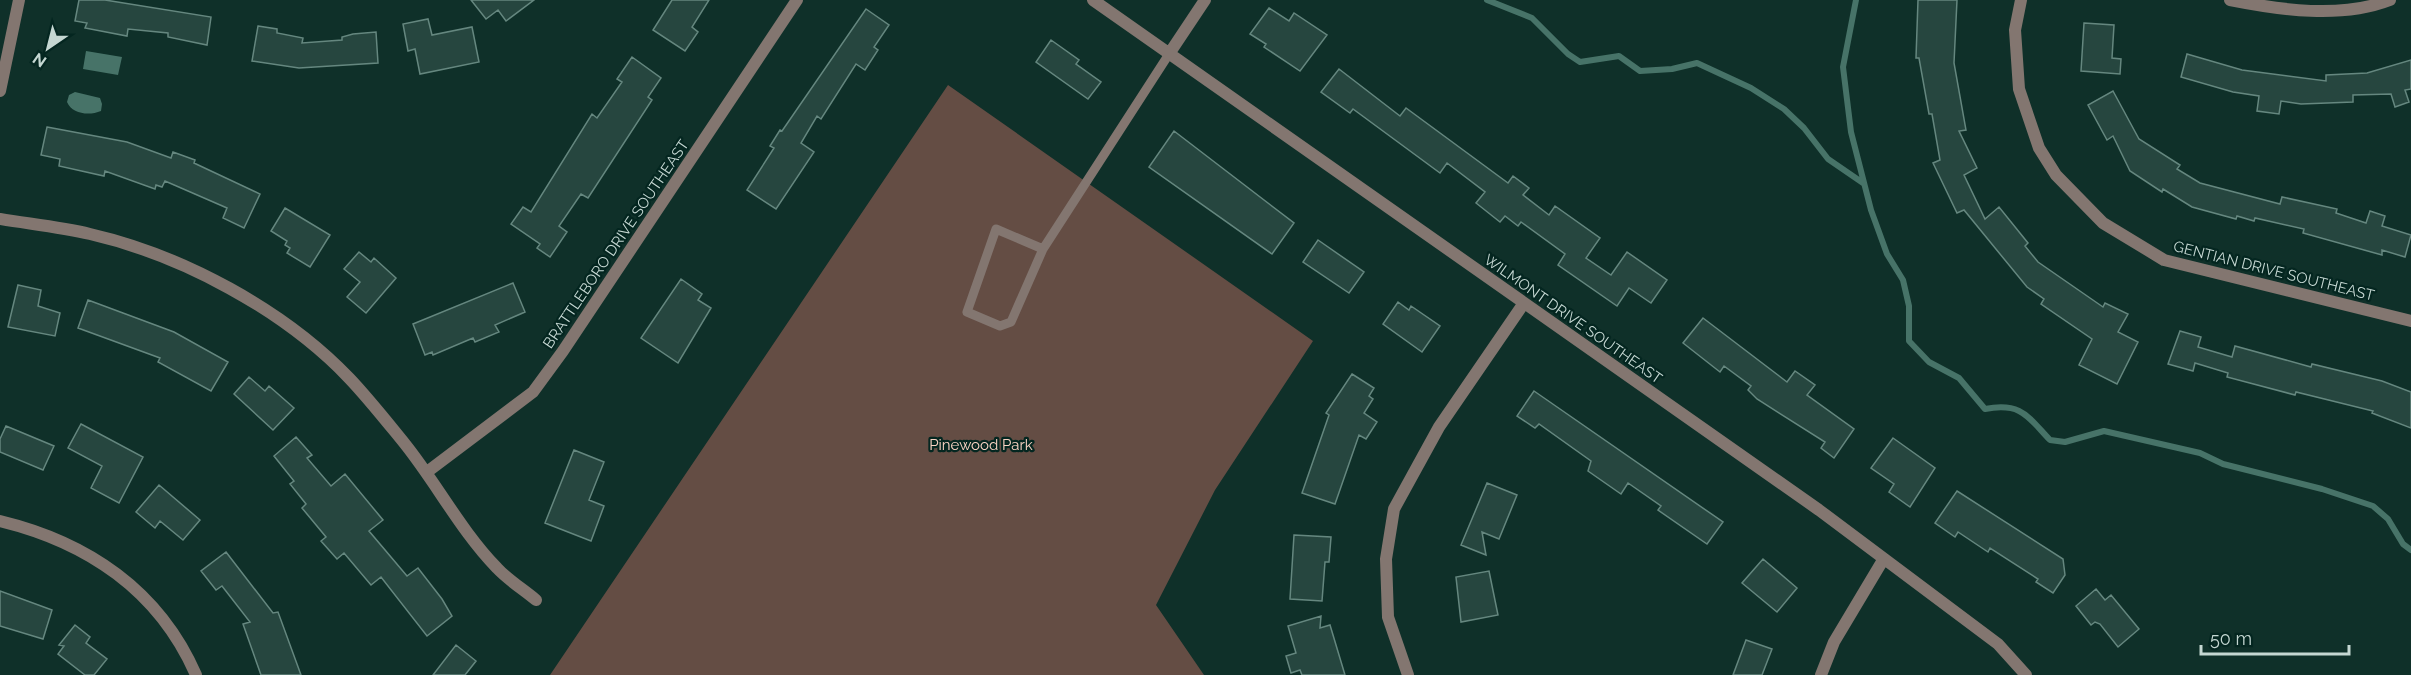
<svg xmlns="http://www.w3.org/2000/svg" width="2411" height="675" font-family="Raleway,sans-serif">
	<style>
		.green { fill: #644d44 }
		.water { fill: #477368 }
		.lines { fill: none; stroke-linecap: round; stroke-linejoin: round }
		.stream { stroke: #477368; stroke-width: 6 }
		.building { fill: #26463f; stroke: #65877f; stroke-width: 1.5 }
		.service { stroke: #837670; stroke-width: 9 }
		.minor { stroke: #837670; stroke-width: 12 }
		.labels { text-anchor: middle; stroke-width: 4.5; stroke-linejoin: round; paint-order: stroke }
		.street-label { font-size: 15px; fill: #c5d7d2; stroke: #042620 }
		.park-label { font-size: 15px; fill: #fad3c3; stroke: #042620 }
	</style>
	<rect width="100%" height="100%" fill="#0f3029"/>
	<path class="green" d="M 948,85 L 1313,341 L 1215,490 L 1156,605 L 1204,675 L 550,675 Z"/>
	<path class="water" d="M 86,51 L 122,57 L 118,75 L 83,69 Z
		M 75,92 L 100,98 L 102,104 L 101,111 C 89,116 72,114 67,102 L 69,95 Z"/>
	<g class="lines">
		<path class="stream" d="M 1487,0 L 1532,18 L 1568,54 L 1580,62 L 1619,56 L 1640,71 L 1672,69 L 1697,63 L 1751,88 L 1784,109 L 1804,128 L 1828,159 L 1863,183
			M 1856,0 L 1843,67 L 1851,132 L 1871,210 L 1887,254 L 1903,280 L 1909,306 L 1909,341 L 1929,362 L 1959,378 L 1985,409 C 2022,402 2028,417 2050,440 L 2065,442 L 2104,431 L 2200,453 L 2223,464 L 2322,489 L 2373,506 L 2388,519 L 2403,544 L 2411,550"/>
	</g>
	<path class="building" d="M 79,0 L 105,0 L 211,17 L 207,45 L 168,37 L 168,33 L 128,29 L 127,36 L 85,28 L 87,23 L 75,21 Z
		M 471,0 L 534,0 L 506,21 L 498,10 L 486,19 Z
		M 672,0 L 709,0 L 692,27 L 698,32 L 685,51 L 653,30 Z
		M 1918,0 L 1957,0 L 1954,63 L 1966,130 L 1959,131 L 1977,168 L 1964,175 L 1985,219 L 1999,207 L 2028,243 L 2025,246 L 2038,262 L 2103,307 L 2105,303 L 2128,314 L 2118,332 L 2138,342 L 2117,384 L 2079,365 L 2092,339 L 2041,304 L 2044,299 L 2027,287 L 1964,210 L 1957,213 L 1933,163 L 1940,160 L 1932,114 L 1929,114 L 1919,58 L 1916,58 Z
		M 1269,8 L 1289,21 L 1294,13 L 1327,35 L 1300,71 L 1264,47 L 1266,44 L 1250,34 Z
		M 866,9 L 889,25 L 874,47 L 878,50 L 865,70 L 856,64 L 821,119 L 817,116 L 801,143 L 814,152 L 776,209 L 747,190 L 774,148 L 770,146 L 780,130 L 782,131 Z
		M 428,19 L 432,35 L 472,27 L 479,62 L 420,74 L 415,49 L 408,51 L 403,24 Z
		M 2084,23 L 2114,25 L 2112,58 L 2121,59 L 2120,74 L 2081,71 Z
		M 258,26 L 277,29 L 277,33 L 303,38 L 302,43 L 342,40 L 342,37 L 353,34 L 376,32 L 378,63 L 299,68 L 252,61 Z
		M 1051,40 L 1079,60 L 1076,64 L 1101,82 L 1088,99 L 1036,62 Z
		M 2187,54 L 2242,70 L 2326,81 L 2326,75 L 2367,73 L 2411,60 L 2411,89 L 2405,90 L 2409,102 L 2395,107 L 2391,94 L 2353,95 L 2353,102 L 2301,104 L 2281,101 L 2279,114 L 2257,111 L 2259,96 L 2233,92 L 2181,77 Z
		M 632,57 L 661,78 L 648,97 L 652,100 L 588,198 L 581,194 L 559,226 L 567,232 L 550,257 L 537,248 L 540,244 L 511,224 L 523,207 L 531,212 L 592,114 L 597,118 L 622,82 L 617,79 Z
		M 1339,69 L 1400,116 L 1406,108 L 1508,183 L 1513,176 L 1529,188 L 1523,195 L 1549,215 L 1555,206 L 1600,238 L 1586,258 L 1611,275 L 1627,252 L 1667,280 L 1651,303 L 1629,288 L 1617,306 L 1558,265 L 1565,254 L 1521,222 L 1518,226 L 1505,216 L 1500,222 L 1476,203 L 1485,192 L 1447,163 L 1440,173 L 1353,109 L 1350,113 L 1321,92 Z
		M 2113,91 L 2139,139 L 2180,165 L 2177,169 L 2200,183 L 2280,204 L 2282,197 L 2337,209 L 2336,213 L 2366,223 L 2370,211 L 2385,216 L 2382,226 L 2411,235 L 2405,257 L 2382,250 L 2382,255 L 2303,233 L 2304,229 L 2255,218 L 2254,221 L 2237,216 L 2236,219 L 2192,207 L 2163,189 L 2162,192 L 2130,171 L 2113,136 L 2107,140 L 2088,105 Z
		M 47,127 L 127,142 L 171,158 L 173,152 L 195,160 L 194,163 L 260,194 L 244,228 L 223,218 L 227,208 L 165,181 L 162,187 L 156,185 L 155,189 L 105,171 L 104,176 L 59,166 L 60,159 L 41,155 Z
		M 1174,131 L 1294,223 L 1272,254 L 1149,167 Z
		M 285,208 L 330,235 L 310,267 L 287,253 L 290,248 L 285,245 L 287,241 L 271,231 Z
		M 1318,240 L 1364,272 L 1349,293 L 1303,262 Z
		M 359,252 L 371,262 L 374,258 L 396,278 L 366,313 L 347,297 L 360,282 L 344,269 Z
		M 681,279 L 702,294 L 698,300 L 711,308 L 678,363 L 641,338 Z
		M 513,283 L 525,312 L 495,325 L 499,332 L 475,342 L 473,338 L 433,355 L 432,352 L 425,355 L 413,324 Z
		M 18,285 L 41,290 L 38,306 L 60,313 L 55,336 L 8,327 Z
		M 88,300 L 174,332 L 228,362 L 211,391 L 158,362 L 160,358 L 78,328 Z
		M 1398,302 L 1409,310 L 1411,306 L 1440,326 L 1422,352 L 1383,324 Z
		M 1703,318 L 1787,382 L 1795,371 L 1815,385 L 1807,395 L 1854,429 L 1834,458 L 1821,448 L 1825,442 L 1757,399 L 1748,390 L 1751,386 L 1724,366 L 1720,372 L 1683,343 Z
		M 2180,331 L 2201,337 L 2198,347 L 2232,357 L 2235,346 L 2311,367 L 2312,364 L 2382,381 L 2411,392 L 2411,428 L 2372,413 L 2373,411 L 2296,392 L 2295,395 L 2227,377 L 2228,373 L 2195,363 L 2193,371 L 2168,364 Z
		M 1352,374 L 1374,388 L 1369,396 L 1373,399 L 1364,413 L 1377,422 L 1366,439 L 1359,435 L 1335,504 L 1302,493 L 1329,415 L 1326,413 Z
		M 249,377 L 265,391 L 269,386 L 294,408 L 273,430 L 234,394 Z
		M 1534,391 L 1723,522 L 1707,544 L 1658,510 L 1661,506 L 1628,483 L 1621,494 L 1588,471 L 1591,461 L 1539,424 L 1535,428 L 1517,416 Z
		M 81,424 L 143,457 L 119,503 L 91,488 L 102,466 L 68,448 Z
		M 6,426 L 54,446 L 43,470 L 0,452 L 0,439 Z
		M 296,437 L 312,455 L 307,458 L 331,486 L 345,474 L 383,520 L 369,531 L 407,576 L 418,568 L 442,599 L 452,616 L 427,636 L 381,577 L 371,585 L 344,553 L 337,559 L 321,541 L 326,537 L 302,508 L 306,504 L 290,484 L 294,481 L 274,456 Z
		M 1893,438 L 1935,468 L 1910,507 L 1889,492 L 1894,484 L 1871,468 Z
		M 574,450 L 604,462 L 589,500 L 604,506 L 591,541 L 545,523 Z
		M 1487,483 L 1517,495 L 1499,539 L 1482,532 L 1486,555 L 1461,545 Z
		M 159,485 L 200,520 L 183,540 L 160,521 L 155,528 L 136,512 Z
		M 1957,491 L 2063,559 L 2065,575 L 2053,593 L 2036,582 L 2038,579 L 1990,548 L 1988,552 L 1958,532 L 1955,537 L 1935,523 Z
		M 1294,535 L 1331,537 L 1329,562 L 1325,562 L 1322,601 L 1290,599 Z
		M 226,552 L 273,613 L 278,612 L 301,675 L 261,675 L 243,624 L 250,622 L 222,586 L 216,590 L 201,571 Z
		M 1763,559 L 1797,588 L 1777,612 L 1742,583 Z
		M 1489,571 L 1498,615 L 1461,622 L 1456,577 Z
		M 2096,589 L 2105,600 L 2111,595 L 2139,629 L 2118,647 L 2100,624 L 2095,622 L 2091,625 L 2076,606 Z
		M 0,591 L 52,610 L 43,639 L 0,626 Z
		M 1321,616 L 1320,628 L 1330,625 L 1345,675 L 1302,675 L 1300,670 L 1291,673 L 1286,656 L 1296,653 L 1288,626 Z
		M 75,625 L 90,637 L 86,643 L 107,659 L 94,675 L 85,675 L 58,654 L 64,646 L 59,645 Z
		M 1746,640 L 1772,649 L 1762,675 L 1733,675 Z
		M 456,645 L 476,661 L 465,675 L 433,675 Z"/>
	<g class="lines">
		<path class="service" d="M 1043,249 L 996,229 L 967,312 L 1000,326 L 1011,322 L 1043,249 L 1169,54"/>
		<path class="minor" d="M 1093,0 L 1819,510 L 1998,644 L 2026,675
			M 2021,0 L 2015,30 L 2019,89 L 2039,148 L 2056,175 L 2103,223 L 2164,260 L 2411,321
			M 2230,0 C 2281,10 2341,19 2390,0
			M 1169,54 L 1205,0
			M 0,91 L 19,0
			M 0,219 C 30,224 60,227 90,234 C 182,255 284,310 349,378 C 369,399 387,422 405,444 C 437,484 461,531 497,568 C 508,580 523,589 536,600
			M 427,472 L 533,392 L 563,351 L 797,0
			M 0,521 C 87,542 159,590 196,675
			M 1408,675 L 1388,617 L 1386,559 L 1394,509 L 1439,427 L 1524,303
			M 1821,675 L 1834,642 L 1883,560"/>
	</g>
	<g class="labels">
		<g class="street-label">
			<text transform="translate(616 244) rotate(-56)" y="5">BRATTLEBORO DRIVE SOUTHEAST</text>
			<text transform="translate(2274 271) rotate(14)" y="5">GENTIAN DRIVE SOUTHEAST</text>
			<text transform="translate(1573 319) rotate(35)" y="5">WILMONT DRIVE SOUTHEAST</text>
		</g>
		<g class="park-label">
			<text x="981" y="450">Pinewood Park</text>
		</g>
	</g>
	<g transform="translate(48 48) rotate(215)" stroke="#042620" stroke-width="4.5" paint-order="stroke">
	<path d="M0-4.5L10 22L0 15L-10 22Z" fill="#c5d7d2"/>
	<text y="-9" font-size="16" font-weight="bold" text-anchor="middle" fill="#c5d7d2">N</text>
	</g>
	<path d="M2201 645v9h148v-9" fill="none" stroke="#c5d7d2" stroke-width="3"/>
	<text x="2210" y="645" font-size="18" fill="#c5d7d2" stroke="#042620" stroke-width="4.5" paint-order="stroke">50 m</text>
</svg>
